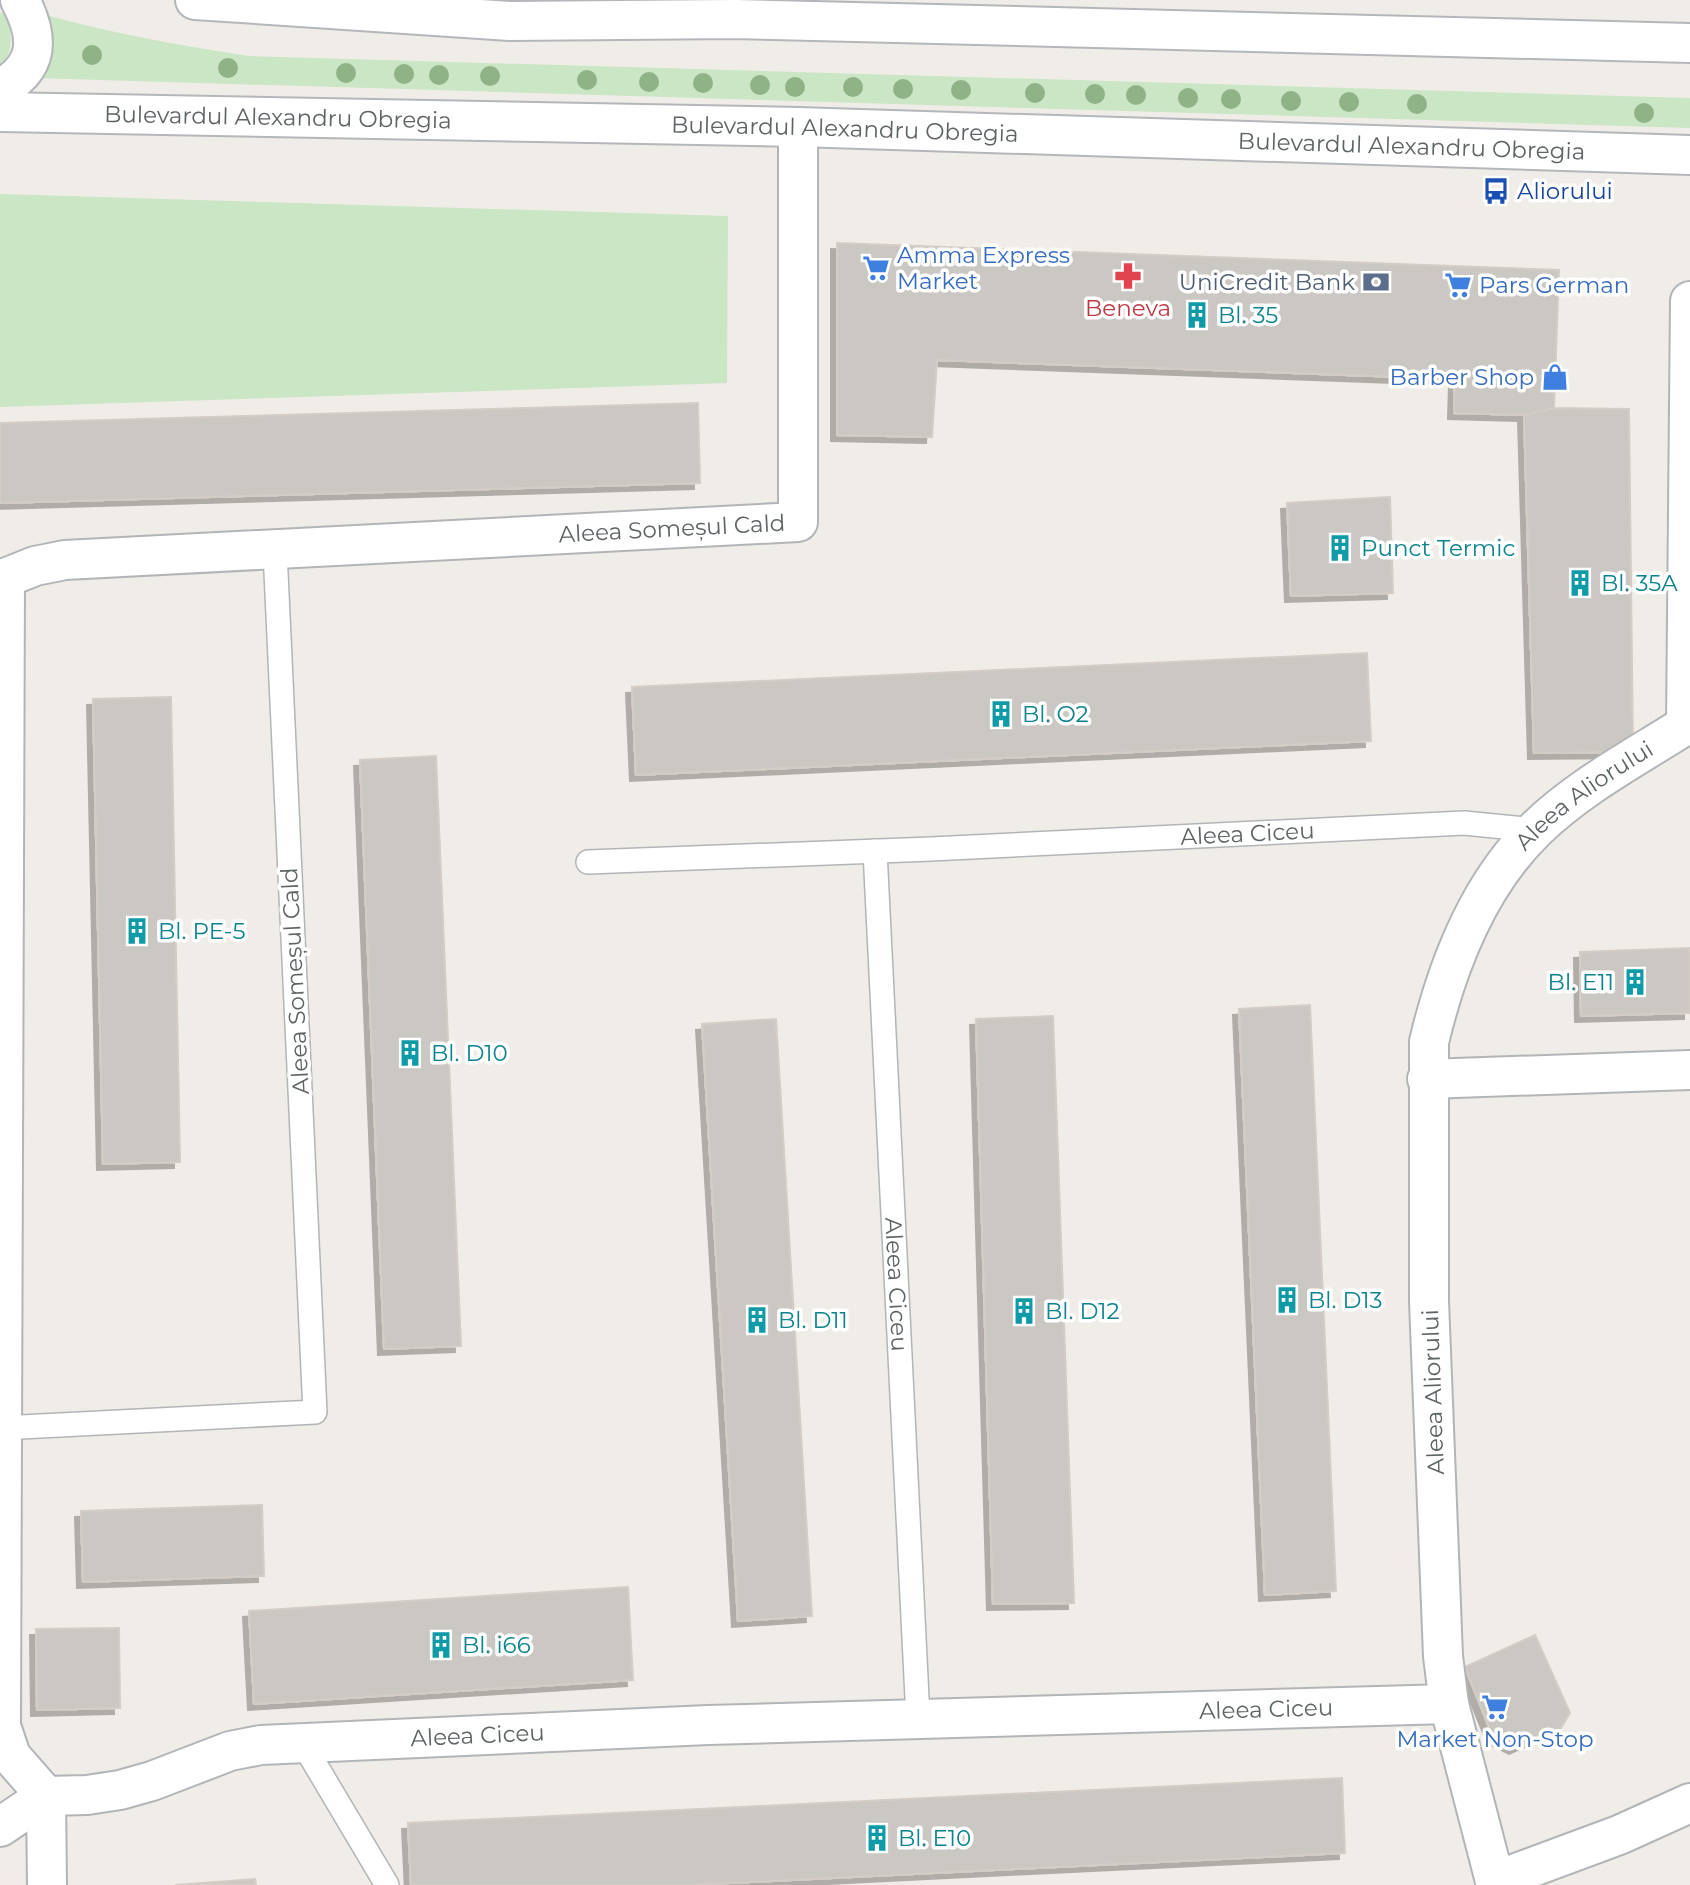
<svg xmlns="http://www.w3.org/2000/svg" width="1690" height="1885" font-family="Montserrat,sans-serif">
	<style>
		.green { fill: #cae6c5 }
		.building { fill: #cbc7c3; stroke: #d4cdc5; stroke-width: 2; filter: url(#shadow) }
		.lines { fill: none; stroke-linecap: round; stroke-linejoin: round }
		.service-casing { stroke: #b2b5b8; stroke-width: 26 }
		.minor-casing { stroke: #b2b5b8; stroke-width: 42 }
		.secondary-casing { stroke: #b3b7bb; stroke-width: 42 }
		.service { stroke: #fff; stroke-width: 23 }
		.minor { stroke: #fff; stroke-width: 38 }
		.secondary { stroke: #fff; stroke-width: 38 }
		.tree { fill: #8fb287 }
		.labels { text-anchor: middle; stroke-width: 7; stroke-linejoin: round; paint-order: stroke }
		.street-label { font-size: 23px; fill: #5e6366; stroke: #fff }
		.transit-label { font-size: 23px; fill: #164399; stroke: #fff; text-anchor: start }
		.shop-label { font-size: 23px; fill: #366cbe; stroke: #fff; text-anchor: start }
		.service-label { font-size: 23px; fill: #4e5e75; stroke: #fff; text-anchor: end }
		.health-label { font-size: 23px; fill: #be3a42; stroke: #fff }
		.culture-label { font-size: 23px; fill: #0d838f; stroke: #fff; text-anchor: start }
	</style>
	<defs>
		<filter id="shadow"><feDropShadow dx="-6" dy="6" stdDeviation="0" flood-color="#0004"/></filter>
	</defs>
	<rect width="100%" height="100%" fill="#f0ece7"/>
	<path class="green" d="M 0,12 L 6,15 C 13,35 13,52 0,69 Z
		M 42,14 C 110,33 178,45 248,56 L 1690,98 L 1690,128 L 35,78 Z
		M 0,194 L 728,216 L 727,383 L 0,407 Z"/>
	<path class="building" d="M 837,243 L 1559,270 L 1554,408 L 1524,415 L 1454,413 L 1455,379 L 937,360 L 932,437 L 837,435 Z
		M 698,403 L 700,483 L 0,503 L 0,423 Z
		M 1554,408 L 1629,409 L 1633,752 L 1534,753 L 1524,415 Z
		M 1390,497 L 1393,593 L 1291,596 L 1287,503 Z
		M 1367,653 L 1371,741 L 636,775 L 632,687 Z
		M 171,697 L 180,1162 L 103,1164 L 93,699 Z
		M 436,756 L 461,1346 L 384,1349 L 360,760 Z
		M 1690,948 L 1690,1013 L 1581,1016 L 1580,952 Z
		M 1310,1005 L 1336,1591 L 1265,1595 L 1239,1009 Z
		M 1053,1016 L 1074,1603 L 993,1604 L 976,1019 Z
		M 776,1019 L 812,1616 L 738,1621 L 702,1024 Z
		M 262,1505 L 264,1576 L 83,1582 L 81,1511 Z
		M 628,1587 L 633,1680 L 254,1704 L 249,1611 Z
		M 119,1628 L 120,1708 L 37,1710 L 36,1629 Z
		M 1535,1635 L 1570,1713 L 1561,1728 L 1515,1748 L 1493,1737 L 1465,1667 Z
		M 1342,1778 L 1345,1853 L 689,1885 L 411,1885 L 408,1823 Z
		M 255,1879 L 256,1885 L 175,1885 Z"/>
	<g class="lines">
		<defs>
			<g id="service">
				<path id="s1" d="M 875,851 L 918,1718"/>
				<path id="s2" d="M 588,862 L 931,849 L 1464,823 L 1535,830"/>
				<path d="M 1,1428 L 315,1412 L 275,551"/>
				<path d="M 302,1742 L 387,1885"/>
			</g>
			<g id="minor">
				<path d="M 5,578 L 1,1726 L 11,1756 L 46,1796"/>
				<path id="s3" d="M 0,580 L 35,566 L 65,560 L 798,522 L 798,127"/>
				<path d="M 1686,725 L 1690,301"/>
				<path d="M 1427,1079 L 1690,1070"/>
				<path d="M 46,1796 L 47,1885"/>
				<path id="s4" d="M 0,1827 L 46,1796 L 87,1795 L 120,1790 L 152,1781 L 230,1751 L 261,1745 L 708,1725 L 1449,1704"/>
				<path d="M 1495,1881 L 1619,1835 L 1690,1803"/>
				<path id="s5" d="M 1496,1885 L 1449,1704 L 1443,1656 L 1429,1301 L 1429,1042 C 1447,966 1478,885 1536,829 C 1579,787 1636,757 1686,725"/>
			</g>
			<g id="secondary">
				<path d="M 195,0 L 510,21 L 735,19 L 1690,43"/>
				<path d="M 0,89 C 40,67 40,38 20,0"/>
				<path id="s6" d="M 0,112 L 798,127 L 1690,155"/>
			</g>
		</defs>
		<use href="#service" class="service-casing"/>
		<use href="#minor" class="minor-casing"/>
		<use href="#secondary" class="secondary-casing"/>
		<use href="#service" class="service"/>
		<use href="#minor" class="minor"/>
		<use href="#secondary" class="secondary"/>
	</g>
	<g class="tree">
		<circle cx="92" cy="55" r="10"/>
		<circle cx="228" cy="68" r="10"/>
		<circle cx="346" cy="73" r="10"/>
		<circle cx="404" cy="74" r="10"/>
		<circle cx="439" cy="75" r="10"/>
		<circle cx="490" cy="76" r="10"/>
		<circle cx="587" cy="80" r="10"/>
		<circle cx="649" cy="82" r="10"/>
		<circle cx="703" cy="83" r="10"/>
		<circle cx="760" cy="85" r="10"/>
		<circle cx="795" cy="87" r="10"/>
		<circle cx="853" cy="87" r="10"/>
		<circle cx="903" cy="89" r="10"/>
		<circle cx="961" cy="90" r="10"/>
		<circle cx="1035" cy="93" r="10"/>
		<circle cx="1095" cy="94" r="10"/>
		<circle cx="1136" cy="95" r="10"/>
		<circle cx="1188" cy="98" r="10"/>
		<circle cx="1231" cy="99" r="10"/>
		<circle cx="1291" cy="101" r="10"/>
		<circle cx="1349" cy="102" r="10"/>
		<circle cx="1417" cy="104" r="10"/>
		<circle cx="1644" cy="113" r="10"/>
	</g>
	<defs>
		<symbol id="bus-bare" viewBox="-9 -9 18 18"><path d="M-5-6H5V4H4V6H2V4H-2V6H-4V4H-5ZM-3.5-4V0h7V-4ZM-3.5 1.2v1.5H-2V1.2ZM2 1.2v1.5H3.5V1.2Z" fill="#1a4fb4" stroke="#fff" stroke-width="2.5" paint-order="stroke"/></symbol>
		<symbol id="supermarket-bare" viewBox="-9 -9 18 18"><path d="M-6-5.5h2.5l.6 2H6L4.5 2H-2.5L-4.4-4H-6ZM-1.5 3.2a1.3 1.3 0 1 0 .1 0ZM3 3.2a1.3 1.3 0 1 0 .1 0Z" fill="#3f7fe0" stroke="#fff" stroke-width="2.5" paint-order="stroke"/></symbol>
		<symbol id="pharmacy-bare" viewBox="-9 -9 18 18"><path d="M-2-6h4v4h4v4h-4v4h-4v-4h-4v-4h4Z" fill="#e0444e" stroke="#fff" stroke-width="2.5" paint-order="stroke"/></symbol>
		<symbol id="bank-bare" viewBox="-9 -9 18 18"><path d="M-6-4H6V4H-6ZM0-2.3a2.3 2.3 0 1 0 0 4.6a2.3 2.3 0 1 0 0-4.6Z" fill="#5c6f8a" stroke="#fff" stroke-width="2.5" paint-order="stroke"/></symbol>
		<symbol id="building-bare" viewBox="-9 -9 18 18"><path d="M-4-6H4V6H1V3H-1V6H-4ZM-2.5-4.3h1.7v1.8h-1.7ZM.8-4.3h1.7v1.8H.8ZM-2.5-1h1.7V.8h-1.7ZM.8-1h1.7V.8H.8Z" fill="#0f9aa8" stroke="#fff" stroke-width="2.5" paint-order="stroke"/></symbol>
		<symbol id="shop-bare" viewBox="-9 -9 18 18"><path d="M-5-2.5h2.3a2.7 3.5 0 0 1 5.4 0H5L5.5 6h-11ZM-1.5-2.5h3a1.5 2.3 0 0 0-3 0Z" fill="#3f7fe0" stroke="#fff" stroke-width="2.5" paint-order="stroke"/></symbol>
	</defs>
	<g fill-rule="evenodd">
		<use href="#bus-bare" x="1477" y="172" width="38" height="38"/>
		<use href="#supermarket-bare" x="857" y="249" width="38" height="38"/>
		<use href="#pharmacy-bare" x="1109" y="257" width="38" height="38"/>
		<use href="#bank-bare" x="1357" y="263" width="38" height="38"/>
		<use href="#supermarket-bare" x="1439" y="266" width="38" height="38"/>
		<use href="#building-bare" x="1178" y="296" width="38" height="38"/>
		<use href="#shop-bare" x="1536" y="358" width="38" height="38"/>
		<use href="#building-bare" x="1321" y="529" width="38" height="38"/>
		<use href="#building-bare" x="1561" y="564" width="38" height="38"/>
		<use href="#building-bare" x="982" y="695" width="38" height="38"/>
		<use href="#building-bare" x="118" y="912" width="38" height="38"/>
		<use href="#building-bare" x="1616" y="963" width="38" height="38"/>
		<use href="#building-bare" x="391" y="1034" width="38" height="38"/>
		<use href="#building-bare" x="1268" y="1281" width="38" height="38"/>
		<use href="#building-bare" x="1005" y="1292" width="38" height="38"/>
		<use href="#building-bare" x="738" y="1301" width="38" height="38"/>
		<use href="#building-bare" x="422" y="1626" width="38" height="38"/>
		<use href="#supermarket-bare" x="1476" y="1688" width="38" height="38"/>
		<use href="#building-bare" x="858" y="1819" width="38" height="38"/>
	</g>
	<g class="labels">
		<g class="street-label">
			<text dy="8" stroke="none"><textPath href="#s6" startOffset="278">Bulevardul Alexandru Obregia</textPath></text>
			<text dy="8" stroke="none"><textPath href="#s6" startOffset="845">Bulevardul Alexandru Obregia</textPath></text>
			<text dy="8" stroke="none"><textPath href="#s6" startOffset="1412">Bulevardul Alexandru Obregia</textPath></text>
			<text dy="8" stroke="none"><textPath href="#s3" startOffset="676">Aleea Someșul Cald</textPath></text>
			<text dy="8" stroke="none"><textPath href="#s5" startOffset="1150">Aleea Aliorului</textPath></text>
			<text dy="8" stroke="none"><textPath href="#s2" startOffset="660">Aleea Ciceu</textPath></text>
			<text transform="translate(295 981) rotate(-93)" y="8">Aleea Someșul Cald</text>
			<text dy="8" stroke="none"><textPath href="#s1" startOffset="434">Aleea Ciceu</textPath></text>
			<text transform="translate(1433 1392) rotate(-92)" y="8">Aleea Aliorului</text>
			<text dy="8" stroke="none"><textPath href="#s4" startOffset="1284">Aleea Ciceu</textPath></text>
			<text dy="8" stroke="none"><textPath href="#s4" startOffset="495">Aleea Ciceu</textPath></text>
		</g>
		<g class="transit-label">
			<text x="1517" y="199">Aliorului</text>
		</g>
		<g class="shop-label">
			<text x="897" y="263">Amma Express<tspan x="897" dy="26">Market</tspan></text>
			<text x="1479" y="293">Pars German</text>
			<text x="1534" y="385" text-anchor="end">Barber Shop</text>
			<text x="1495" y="1747" text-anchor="middle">Market Non-Stop</text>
		</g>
		<g class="service-label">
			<text x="1355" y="290">UniCredit Bank</text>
		</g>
		<g class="health-label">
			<text x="1128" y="316">Beneva</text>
		</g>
		<g class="culture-label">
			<text x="1218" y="323">Bl. 35</text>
			<text x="1361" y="556">Punct Termic</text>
			<text x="1601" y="591">Bl. 35A</text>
			<text x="1022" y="722">Bl. O2</text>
			<text x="158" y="939">Bl. PE-5</text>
			<text x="1614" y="990" text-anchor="end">Bl. E11</text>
			<text x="431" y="1061">Bl. D10</text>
			<text x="1308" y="1308">Bl. D13</text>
			<text x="1045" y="1319">Bl. D12</text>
			<text x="778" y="1328">Bl. D11</text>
			<text x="462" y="1653">Bl. i66</text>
			<text x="898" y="1846">Bl. E10</text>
		</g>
	</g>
</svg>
